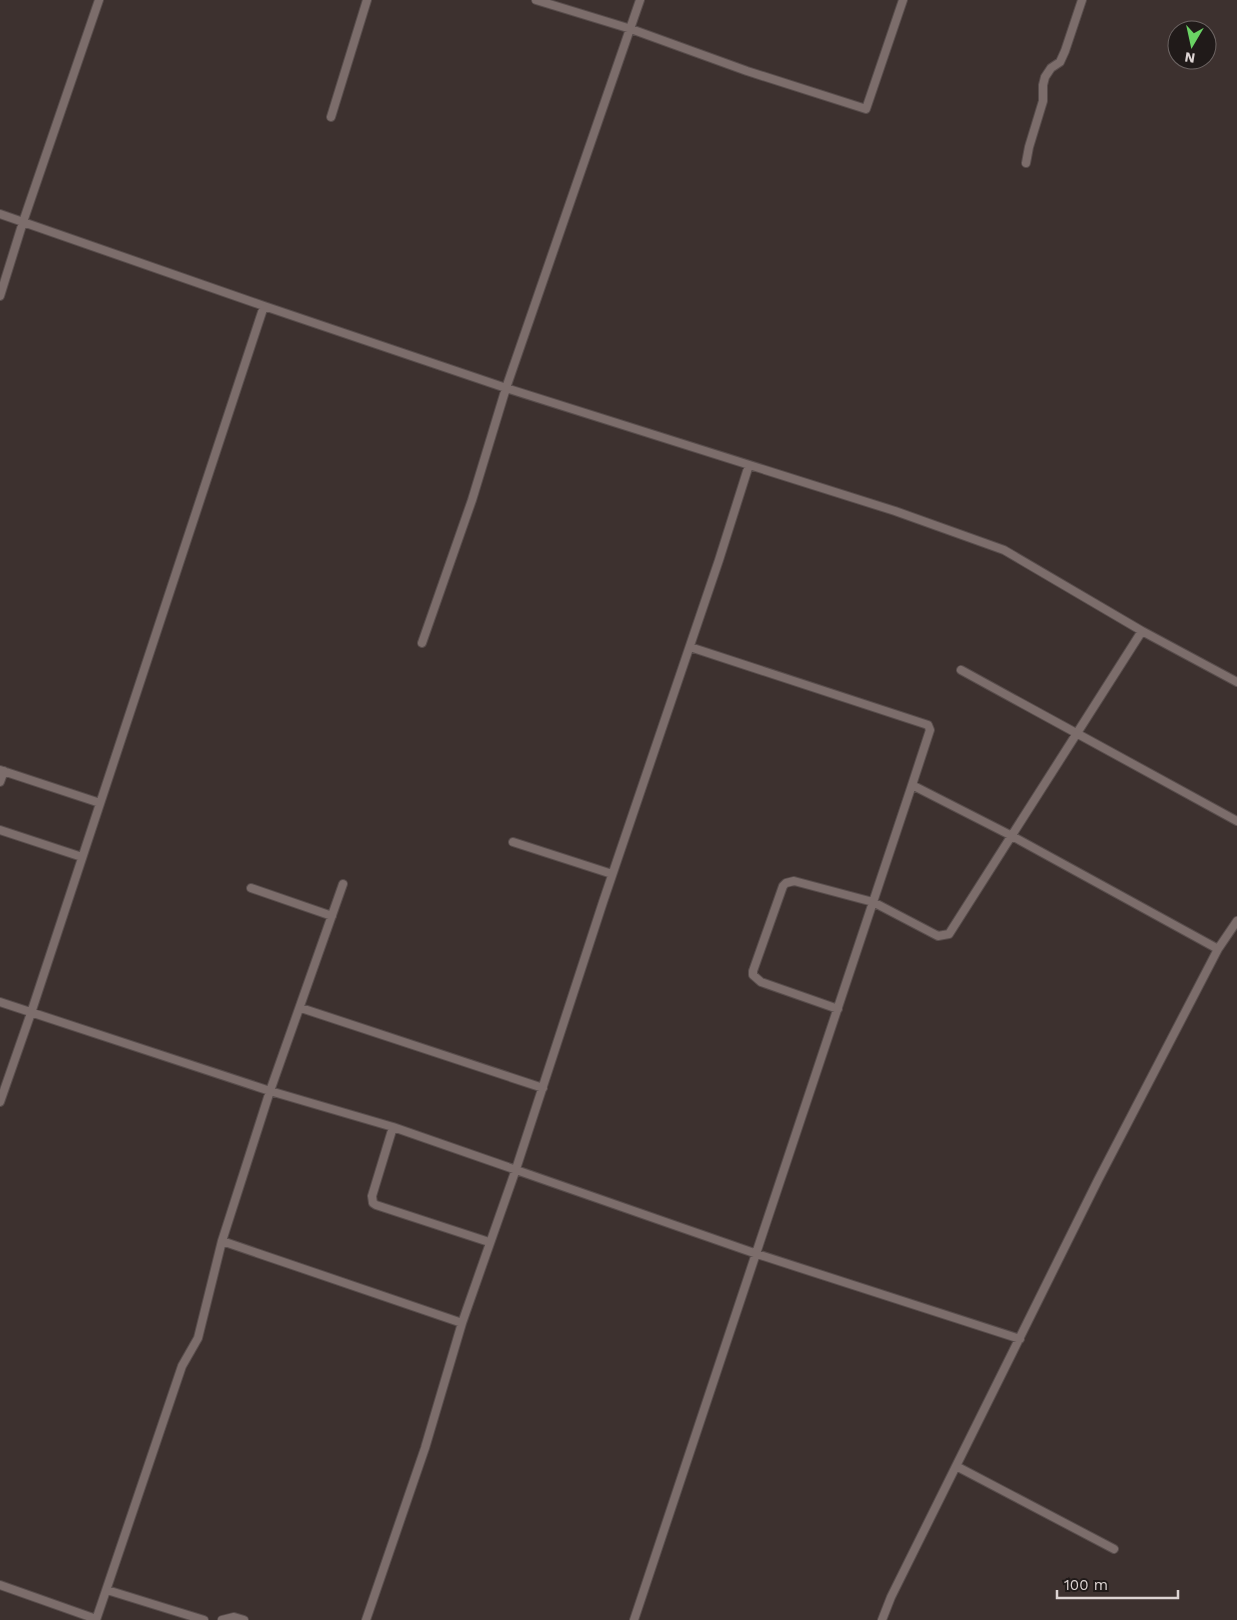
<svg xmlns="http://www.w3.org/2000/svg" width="1237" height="1620" font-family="'Work Sans',sans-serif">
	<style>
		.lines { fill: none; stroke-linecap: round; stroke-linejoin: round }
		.minor-casing { stroke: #584d4c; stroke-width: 10 }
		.minor { stroke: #7c6d6b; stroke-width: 8 }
	</style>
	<rect width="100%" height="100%" fill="#3d312f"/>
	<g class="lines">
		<defs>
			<path id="minor" d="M 536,0 L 631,29 L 747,71 L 866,109 L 903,0
				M 331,117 L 367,0
				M 1026,163 L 1029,147 L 1043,101 L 1043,85 L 1045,77 L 1051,68 L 1060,62 L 1065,51 L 1082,0
				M 0,214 L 264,306 L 506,388 L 895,511 L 1004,550 L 1142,631 L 1237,682
				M 0,296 L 23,222 L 99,0
				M 422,643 L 472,500 L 506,388 L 640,0
				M 690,647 L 928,725 L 930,730 L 912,785
				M 961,670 L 1237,821
				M 0,770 L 100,803
				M 0,782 L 4,771
				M 0,830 L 82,857
				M 513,842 L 612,874
				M 251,888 L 332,916
				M 0,1002 L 270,1091 L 393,1127 L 757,1254 L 1020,1339
				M 301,1008 L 543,1088
				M 838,1009 L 761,982 L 753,975 L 753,971 L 783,886 L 786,883 L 794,881 L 873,902 L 938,936 L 949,934 L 1142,631
				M 0,1102 L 31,1013 L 264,306
				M 393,1127 L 372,1196 L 373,1203 L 376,1205 L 489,1242
				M 222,1241 L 462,1323
				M 956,1466 L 1114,1549
				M 0,1585 L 96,1619
				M 107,1590 L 204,1620
				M 96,1620 L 182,1366 L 198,1338 L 222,1241 L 270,1091 L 343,884
				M 222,1620 L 234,1617 L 244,1620
				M 366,1620 L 425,1448 L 462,1323 L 516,1169 L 603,902 L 719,560 L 749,465
				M 634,1620 L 912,785 L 1012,836 L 1218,949
				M 882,1620 L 891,1597 L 1098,1180 L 1218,949 L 1237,921"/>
		</defs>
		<use href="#minor" class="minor-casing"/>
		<use href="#minor" class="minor"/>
	</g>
	<g transform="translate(1192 45) rotate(189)"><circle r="24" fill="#201a19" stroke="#6c6463"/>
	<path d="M0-4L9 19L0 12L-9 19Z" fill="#6ad364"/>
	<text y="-8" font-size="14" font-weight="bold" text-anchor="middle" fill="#ddd4d3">N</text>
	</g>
	<path d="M1057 1590v8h121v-8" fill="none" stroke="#ddd4d3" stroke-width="2.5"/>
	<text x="1064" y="1590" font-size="15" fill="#ddd4d3" stroke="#201a19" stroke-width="4" paint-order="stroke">100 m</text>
</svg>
